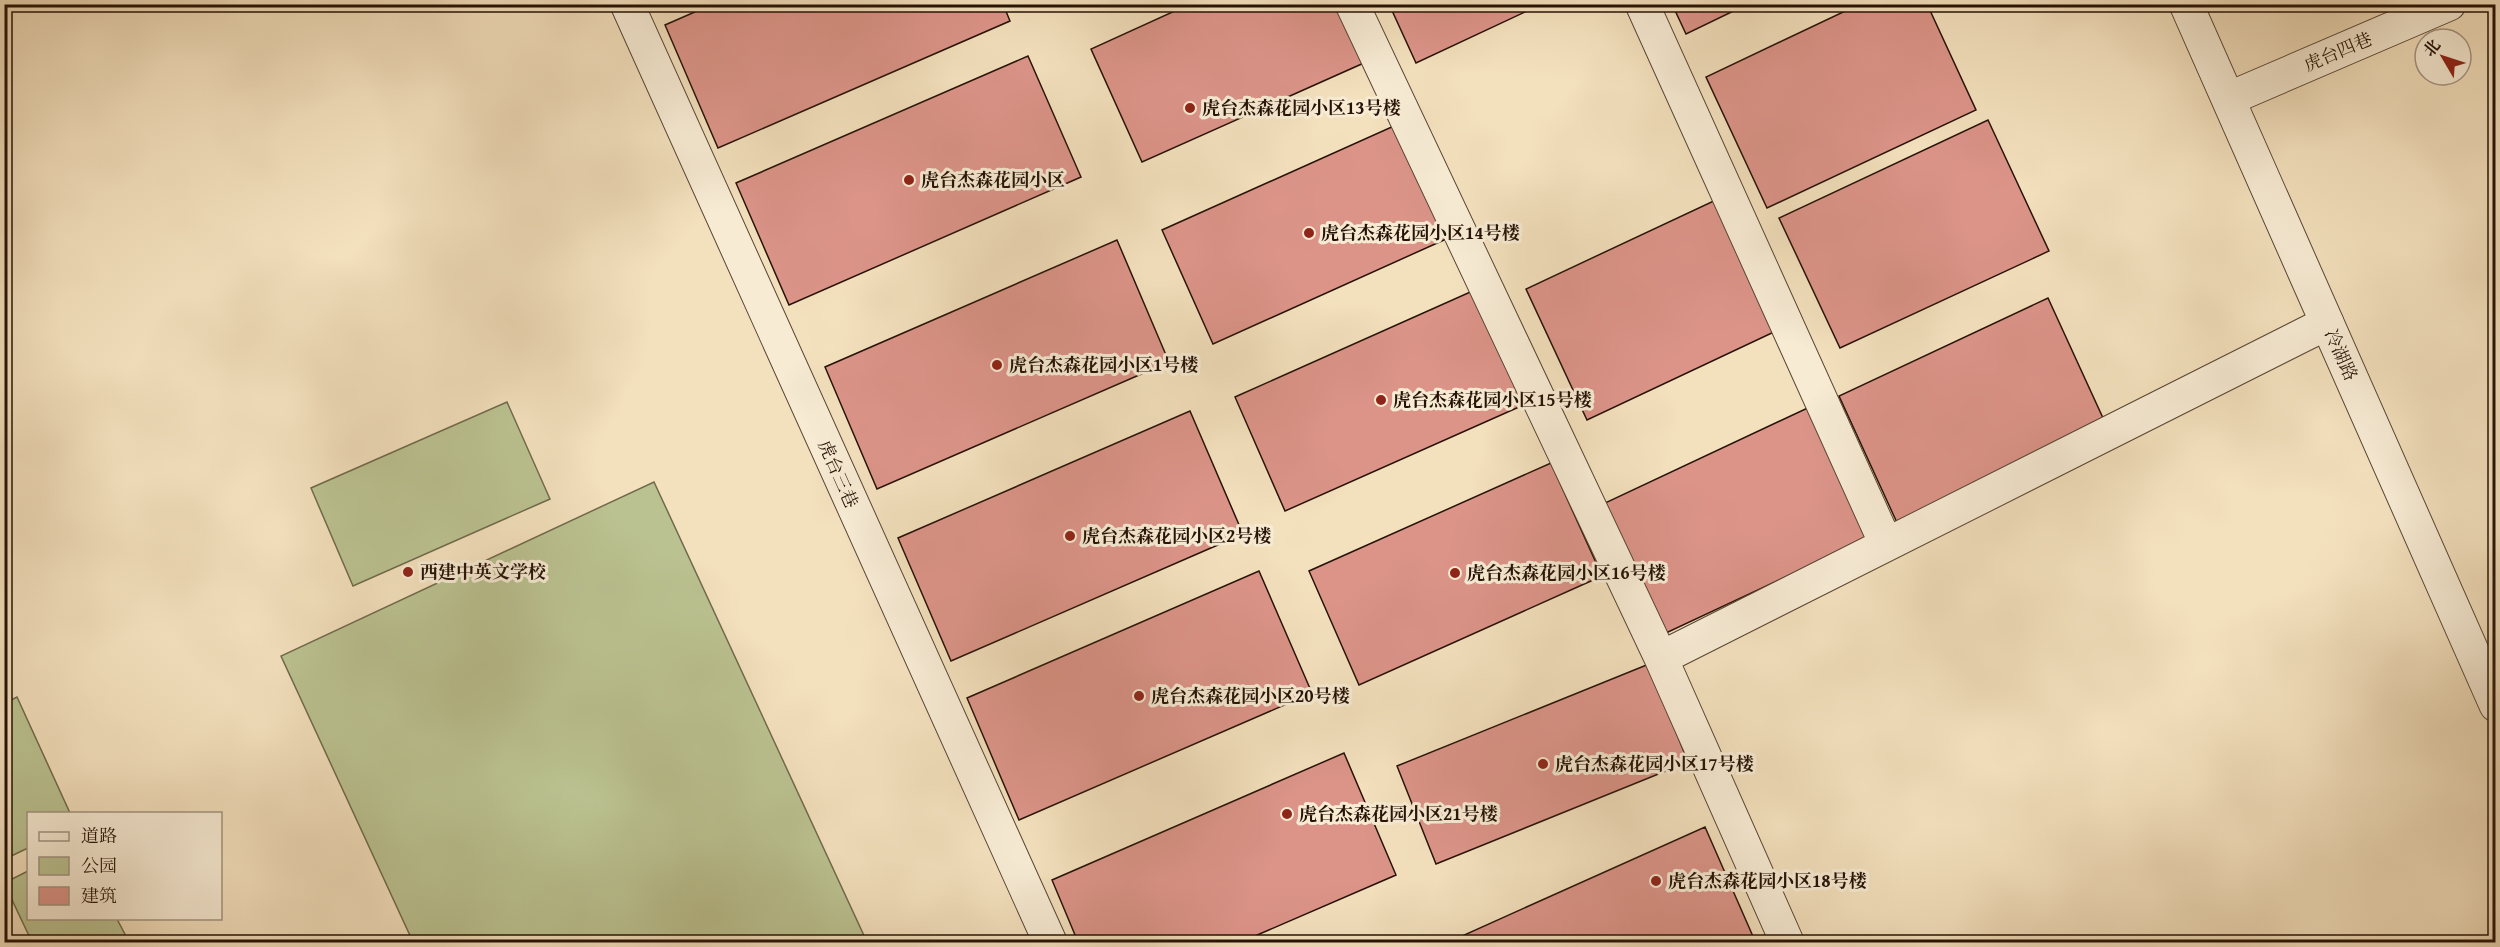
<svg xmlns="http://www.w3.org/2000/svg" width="2500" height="947" font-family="'Gentium Book Plus','Noto Serif SC',serif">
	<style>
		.green { fill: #bbc291; stroke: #706a4c; stroke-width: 1.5 }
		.building { fill: #dc9489; stroke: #261206; stroke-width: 1.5 }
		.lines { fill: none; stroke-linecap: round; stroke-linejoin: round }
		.minor-casing { stroke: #594634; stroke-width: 35 }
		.tertiary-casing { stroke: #594634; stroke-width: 35 }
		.minor { stroke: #f7ebd4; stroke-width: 33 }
		.tertiary { stroke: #f7ebd4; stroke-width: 33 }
		.poi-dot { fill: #8f2418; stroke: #f7ebd4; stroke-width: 2 }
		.labels { text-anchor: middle; stroke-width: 6; stroke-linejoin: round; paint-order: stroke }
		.street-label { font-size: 18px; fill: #261206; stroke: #f7ebd4 }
		.poi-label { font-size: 18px; font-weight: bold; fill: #261206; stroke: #f7ebd4; text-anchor: start }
	</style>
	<rect width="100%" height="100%" fill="#f3e0bd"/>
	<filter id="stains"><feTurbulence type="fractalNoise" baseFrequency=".00333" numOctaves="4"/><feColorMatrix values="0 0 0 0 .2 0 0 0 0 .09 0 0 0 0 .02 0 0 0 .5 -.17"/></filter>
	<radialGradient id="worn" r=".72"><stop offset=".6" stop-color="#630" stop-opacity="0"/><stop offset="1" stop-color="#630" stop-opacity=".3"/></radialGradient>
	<path class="green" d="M 507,402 L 550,499 L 353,586 L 311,488 Z
		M 654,482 L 867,942 L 413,942 L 281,656 Z
		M 17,697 L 70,813 L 28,814 L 28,848 L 5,859 L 5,703 Z
		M 28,871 L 28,918 L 117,919 L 129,942 L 32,942 L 4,883 Z"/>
	<path class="building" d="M 713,4 L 1003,4 L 1010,21 L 718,148 L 665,25 Z
		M 1190,4 L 1362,4 L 1384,54 L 1142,162 L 1091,49 Z
		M 1389,4 L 1542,4 L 1416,63 Z
		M 1672,4 L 1748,4 L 1686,34 Z
		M 1860,4 L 1927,4 L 1976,110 L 1767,208 L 1706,77 Z
		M 1028,56 L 1081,177 L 789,305 L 736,183 Z
		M 1988,120 L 2049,251 L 1840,348 L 1779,218 Z
		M 1405,121 L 1455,235 L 1213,344 L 1162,230 Z
		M 1735,191 L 1795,322 L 1587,420 L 1526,289 Z
		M 1117,240 L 1169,362 L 877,489 L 825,367 Z
		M 1477,289 L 1528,403 L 1285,511 L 1235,397 Z
		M 2048,298 L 2108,429 L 1899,527 L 1839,396 Z
		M 1814,405 L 1875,535 L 1666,633 L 1605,503 Z
		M 1190,411 L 1243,534 L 951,661 L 898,538 Z
		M 1551,463 L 1602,576 L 1359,685 L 1309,571 Z
		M 1259,571 L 1312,693 L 1019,820 L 967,698 Z
		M 1649,664 L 1688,762 L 1436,864 L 1397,766 Z
		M 1344,753 L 1396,875 L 1241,942 L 1078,942 L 1052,880 Z
		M 1705,827 L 1755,941 L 1466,942 L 1462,936 Z
		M 1425,936 L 1428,942 L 1410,942 Z"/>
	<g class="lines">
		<defs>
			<path id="minor" d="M 1352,4 L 1661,658
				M 1642,4 L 1886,544
				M 1787,942 L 1661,658 L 2327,323"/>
			<path id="tertiary" d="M 627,4 L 1050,942
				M 2186,4 L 2496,705
				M 2228,99 L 2449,4"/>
		</defs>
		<use href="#minor" class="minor-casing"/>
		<use href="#tertiary" class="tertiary-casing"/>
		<use href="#minor" class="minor"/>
		<use href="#tertiary" class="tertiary"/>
	</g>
	<g class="poi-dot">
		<circle cx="1190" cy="108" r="6"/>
		<circle cx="909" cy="180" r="6"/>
		<circle cx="1309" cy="233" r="6"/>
		<circle cx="997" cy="365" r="6"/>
		<circle cx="1381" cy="400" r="6"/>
		<circle cx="1070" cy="536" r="6"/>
		<circle cx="408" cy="572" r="6"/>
		<circle cx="1455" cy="573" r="6"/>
		<circle cx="1139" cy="696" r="6"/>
		<circle cx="1543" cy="764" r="6"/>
		<circle cx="1287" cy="814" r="6"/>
		<circle cx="1656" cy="881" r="6"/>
	</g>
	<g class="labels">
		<g class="street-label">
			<text transform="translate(2338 52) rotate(-23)" y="6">虎台四巷</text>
			<text transform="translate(2341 355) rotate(66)" y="6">冷湖路</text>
			<text transform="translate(838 474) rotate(66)" y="6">虎台三巷</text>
		</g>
		<g class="poi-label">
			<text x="1202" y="114">虎台杰森花园小区13号楼</text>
			<text x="921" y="186">虎台杰森花园小区</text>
			<text x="1321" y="239">虎台杰森花园小区14号楼</text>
			<text x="1009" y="371">虎台杰森花园小区1号楼</text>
			<text x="1393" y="406">虎台杰森花园小区15号楼</text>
			<text x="1082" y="542">虎台杰森花园小区2号楼</text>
			<text x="420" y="578">西建中英文学校</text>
			<text x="1467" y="579">虎台杰森花园小区16号楼</text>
			<text x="1151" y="702">虎台杰森花园小区20号楼</text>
			<text x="1555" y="770">虎台杰森花园小区17号楼</text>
			<text x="1299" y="820">虎台杰森花园小区21号楼</text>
			<text x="1668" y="887">虎台杰森花园小区18号楼</text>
		</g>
	</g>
	<rect width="2500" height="947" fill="none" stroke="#f3e0bd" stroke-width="24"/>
	<rect x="6" y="6" width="2488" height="935" fill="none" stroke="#261206" stroke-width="3"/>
	<rect x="12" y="12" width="2476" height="923" fill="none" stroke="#261206" stroke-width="1.5"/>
	<rect x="27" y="812" width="195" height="108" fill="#f7ebd4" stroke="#a39482" stroke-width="1.5"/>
	<rect x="39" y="832" width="30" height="9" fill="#f7ebd4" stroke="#a39482" stroke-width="1.5"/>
	<text x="81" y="842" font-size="18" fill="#261206">道路</text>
	<rect x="39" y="857" width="30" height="18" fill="#bbc291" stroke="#a39482" stroke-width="1.5"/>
	<text x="81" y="872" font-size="18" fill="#261206">公园</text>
	<rect x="39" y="887" width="30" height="18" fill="#dc9489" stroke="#a39482" stroke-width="1.5"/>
	<text x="81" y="902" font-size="18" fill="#261206">建筑</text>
	<g transform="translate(2443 57) rotate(309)"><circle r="28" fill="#f7ebd4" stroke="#a39482" stroke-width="1.5"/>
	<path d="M0-4.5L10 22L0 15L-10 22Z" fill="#8f2418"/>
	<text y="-9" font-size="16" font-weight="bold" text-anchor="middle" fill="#261206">北</text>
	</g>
	<rect width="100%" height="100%" filter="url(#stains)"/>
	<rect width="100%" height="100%" fill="url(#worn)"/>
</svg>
